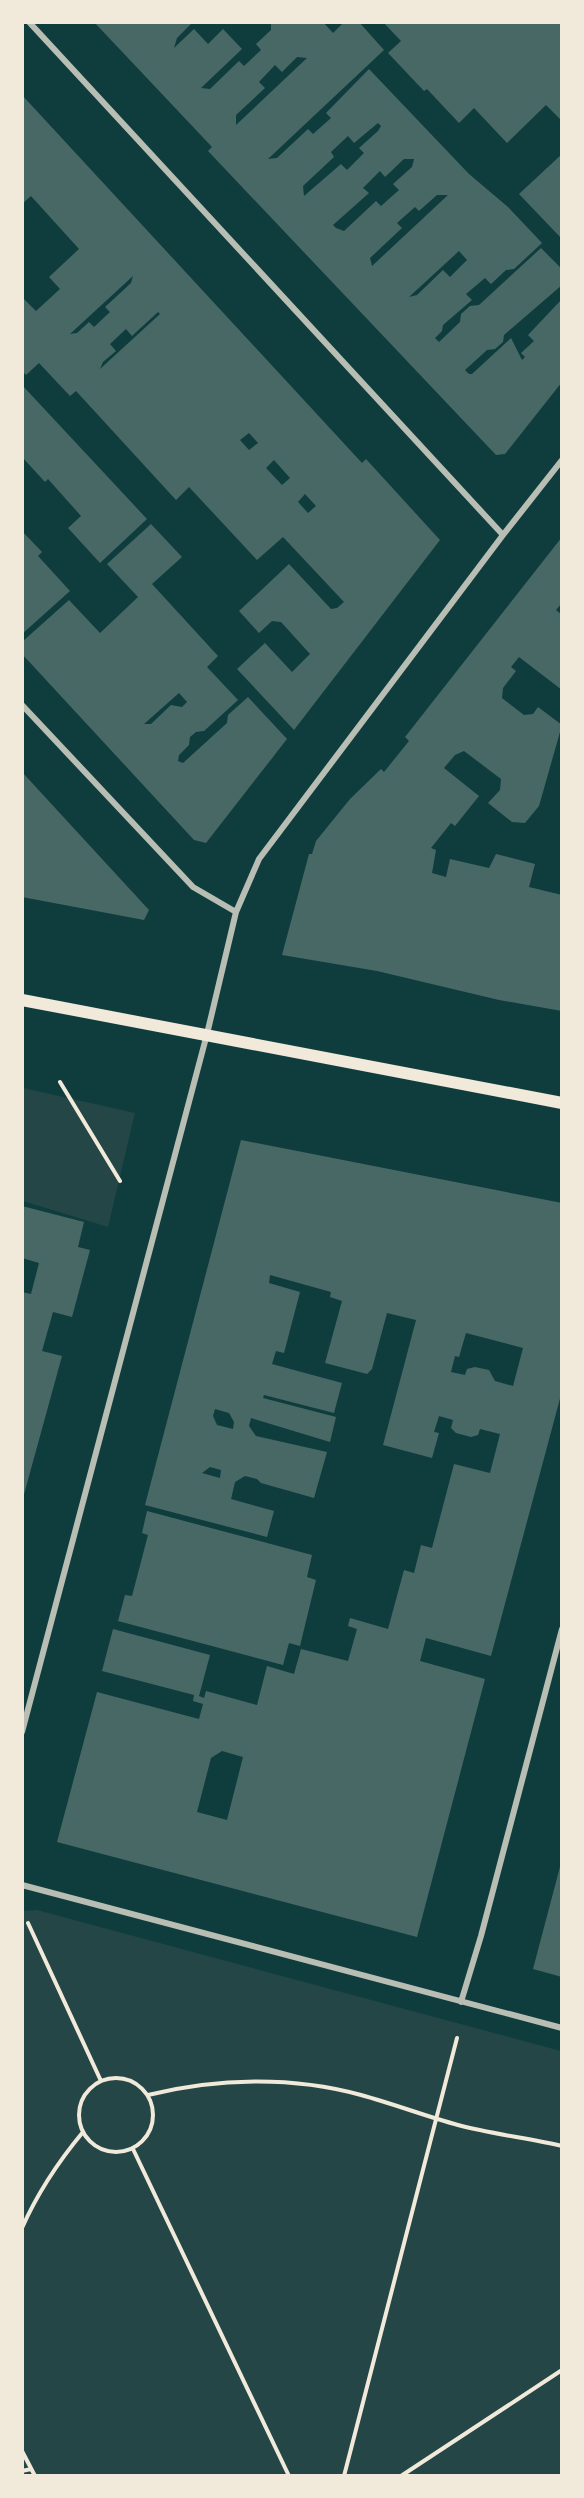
<svg xmlns="http://www.w3.org/2000/svg" width="584" height="2498" font-family="Roboto,sans-serif">
	<style>
		.green { fill: #244646 }
		.building { fill: #486865; fill-rule: evenodd }
		.lines { fill: none; stroke-linecap: round; stroke-linejoin: round }
		.path { stroke: #f1e9da; stroke-width: 4 }
		.minor { stroke: #b8beb3; stroke-width: 6 }
		.secondary { stroke: #f1e9da; stroke-width: 12 }
	</style>
	<rect width="100%" height="100%" fill="#0f3d3e"/>
	<path class="green" d="M 23,1088 L 135,1113 L 108,1227 L 23,1201 Z
		M 37,1910 L 561,2051 L 561,2475 L 23,2475 L 23,1911 Z"/>
	<path class="building" d="M 94,22 L 193,22 L 177,38 L 174,48 L 194,29 L 208,44 L 223,29 L 242,49 L 201,88 L 210,89 L 239,61 L 244,66 L 261,50 L 256,44 L 271,30 L 271,22 L 323,22 L 333,33 L 344,22 L 359,22 L 384,50 L 268,159 L 277,158 L 308,129 L 313,134 L 331,118 L 326,113 L 369,69 L 469,174 L 508,207 L 542,243 L 514,269 L 506,270 L 491,284 L 485,278 L 466,294 L 472,300 L 443,325 L 442,331 L 435,338 L 439,342 L 460,322 L 461,314 L 470,306 L 479,305 L 541,248 L 562,269 L 562,285 L 504,335 L 503,342 L 495,349 L 487,350 L 465,370 L 469,374 L 472,374 L 511,338 L 522,360 L 525,357 L 521,353 L 534,341 L 528,335 L 562,299 L 562,382 L 505,454 L 496,455 L 208,151 L 212,147 ZM 297,57 L 307,58 L 236,125 L 236,115 L 265,88 L 259,82 L 275,65 L 282,72 ZM 378,123 L 381,126 L 378,131 L 359,148 L 364,153 L 347,170 L 341,164 L 304,196 L 303,186 L 334,157 L 331,152 L 348,136 L 354,143 ZM 404,159 L 414,159 L 412,167 L 393,184 L 399,190 L 381,206 L 376,201 L 344,231 L 336,228 L 333,225 L 369,193 L 363,188 L 380,171 L 385,177 ZM 437,195 L 448,195 L 372,266 L 370,258 L 402,228 L 397,223 L 415,207 L 419,211 ZM 459,251 L 467,260 L 450,277 L 443,270 L 417,295 L 409,297 Z
		M 383,22 L 562,22 L 562,121 L 546,105 L 507,143 L 474,108 L 459,123 L 427,89 L 424,91 L 388,53 L 401,41 Z
		M 22,95 L 362,463 L 366,459 L 440,540 L 294,730 L 237,669 L 265,643 L 292,672 L 310,654 L 281,622 L 272,621 L 259,633 L 239,611 L 289,564 L 331,609 L 337,608 L 344,602 L 283,537 L 257,560 L 189,487 L 176,500 L 76,391 L 70,396 L 39,363 L 26,375 L 22,371 L 22,297 L 36,311 L 60,289 L 49,277 L 79,249 L 31,196 L 22,204 ZM 133,276 L 131,283 L 105,307 L 110,312 L 94,327 L 89,322 L 77,333 L 70,334 ZM 158,312 L 160,314 L 100,369 L 103,362 L 116,351 L 110,344 L 126,329 L 132,336 ZM 249,433 L 258,443 L 249,450 L 240,440 ZM 274,460 L 290,478 L 282,485 L 266,468 ZM 305,494 L 316,506 L 308,513 L 298,502 Z
		M 562,154 L 562,239 L 519,194 Z
		M 22,385 L 147,519 L 100,563 L 68,528 L 81,516 L 48,479 L 45,482 L 22,457 Z
		M 151,524 L 182,557 L 152,584 L 218,656 L 207,667 L 238,700 L 204,731 L 196,732 L 190,737 L 189,745 L 179,755 L 178,761 L 183,763 L 227,723 L 228,715 L 248,697 L 287,739 L 206,843 L 194,840 L 22,654 L 22,642 L 69,600 L 100,633 L 138,597 L 107,564 ZM 179,693 L 187,702 L 182,707 L 171,705 L 151,724 L 144,724 Z
		M 22,531 L 42,552 L 38,556 L 70,591 L 22,634 Z
		M 562,537 L 562,603 L 556,610 L 562,615 L 562,690 L 519,657 L 511,667 L 516,671 L 503,688 L 502,698 L 524,715 L 533,714 L 538,707 L 562,725 L 539,806 L 525,823 L 512,822 L 488,803 L 500,790 L 501,779 L 464,751 L 455,755 L 444,768 L 479,796 L 455,826 L 451,823 L 431,848 L 436,850 L 432,873 L 446,877 L 450,859 L 489,868 L 496,854 L 535,864 L 529,887 L 562,895 L 562,1011 L 499,1000 L 377,971 L 282,955 L 309,854 L 312,854 L 316,841 L 350,799 L 381,769 L 384,772 L 409,741 L 405,737 Z
		M 22,772 L 149,910 L 144,920 L 22,897 Z
		M 241,1140 L 562,1203 L 562,1391 L 491,1656 L 426,1638 L 420,1661 L 485,1679 L 417,1937 L 57,1842 L 97,1692 L 199,1719 L 203,1704 L 193,1701 L 194,1695 L 102,1671 L 113,1629 L 210,1655 L 199,1696 L 204,1698 L 206,1691 L 257,1705 L 267,1666 L 294,1674 L 301,1649 L 348,1661 L 357,1629 L 348,1626 L 350,1618 L 388,1629 L 404,1570 L 414,1573 L 421,1545 L 432,1548 L 454,1464 L 490,1473 L 500,1434 L 480,1429 L 478,1435 L 471,1437 L 456,1433 L 451,1428 L 453,1420 L 439,1416 L 434,1432 L 439,1433 L 432,1458 L 383,1445 L 416,1320 L 387,1313 L 372,1369 L 367,1374 L 325,1363 L 342,1301 L 330,1297 L 331,1292 L 270,1275 L 269,1283 L 300,1292 L 284,1353 L 276,1351 L 272,1364 L 342,1383 L 334,1413 L 264,1395 L 263,1398 L 336,1417 L 330,1442 L 251,1418 L 249,1426 L 256,1436 L 327,1452 L 314,1498 L 261,1483 L 257,1479 L 245,1476 L 235,1482 L 231,1499 L 274,1511 L 267,1537 L 145,1505 ZM 466,1333 L 523,1348 L 513,1386 L 495,1381 L 489,1370 L 475,1367 L 467,1369 L 465,1375 L 451,1372 L 455,1356 L 459,1357 ZM 215,1409 L 229,1413 L 234,1422 L 233,1429 L 217,1425 L 213,1416 ZM 210,1467 L 221,1470 L 220,1478 L 202,1473 ZM 222,1751 L 243,1757 L 227,1820 L 197,1812 L 211,1758 Z
		M 22,1206 L 84,1222 L 78,1247 L 90,1250 L 72,1317 L 53,1312 L 42,1351 L 62,1356 L 23,1498 L 22,1292 L 31,1294 L 39,1263 L 22,1258 Z
		M 147,1511 L 312,1555 L 307,1577 L 316,1580 L 300,1646 L 289,1643 L 283,1665 L 118,1621 L 125,1595 L 132,1596 L 148,1535 L 142,1533 Z
		M 561,1863 L 562,1863 L 562,1977 L 533,1969 Z"/>
	<g class="lines">
		<path class="path" d="M 60,1082 L 120,1181
			M 28,1923 L 101,2081
			M79 2115a37 37 0 1 1 74 0a37 37 0 1 1-74 0Z
			M 148,2095 C 217,2078 292,2076 361,2095 C 394,2104 425,2116 458,2125 C 492,2134 527,2138 562,2146
			M 133,2149 L 289,2476
			M 22,2228 C 38,2192 58,2162 83,2132
			M 22,2451 L 35,2476
			M 22,2471 L 31,2469
			M 344,2476 L 457,2038
			M 401,2476 L 562,2370"/>
		<path class="minor" d="M 29,22 L 503,535
			M 22,705 L 193,887 L 236,912
			M 22,1732 L 207,1034 L 236,912 L 259,859 L 503,535 L 562,460
			M 22,1885 L 562,2028
			M 461,2002 L 481,1936 L 562,1629"/>
		<path class="secondary" d="M 22,1000 L 562,1103"/>
	</g>
	<rect width="584" height="2498" fill="none" stroke="#f1e9da" stroke-width="48"/>
</svg>
